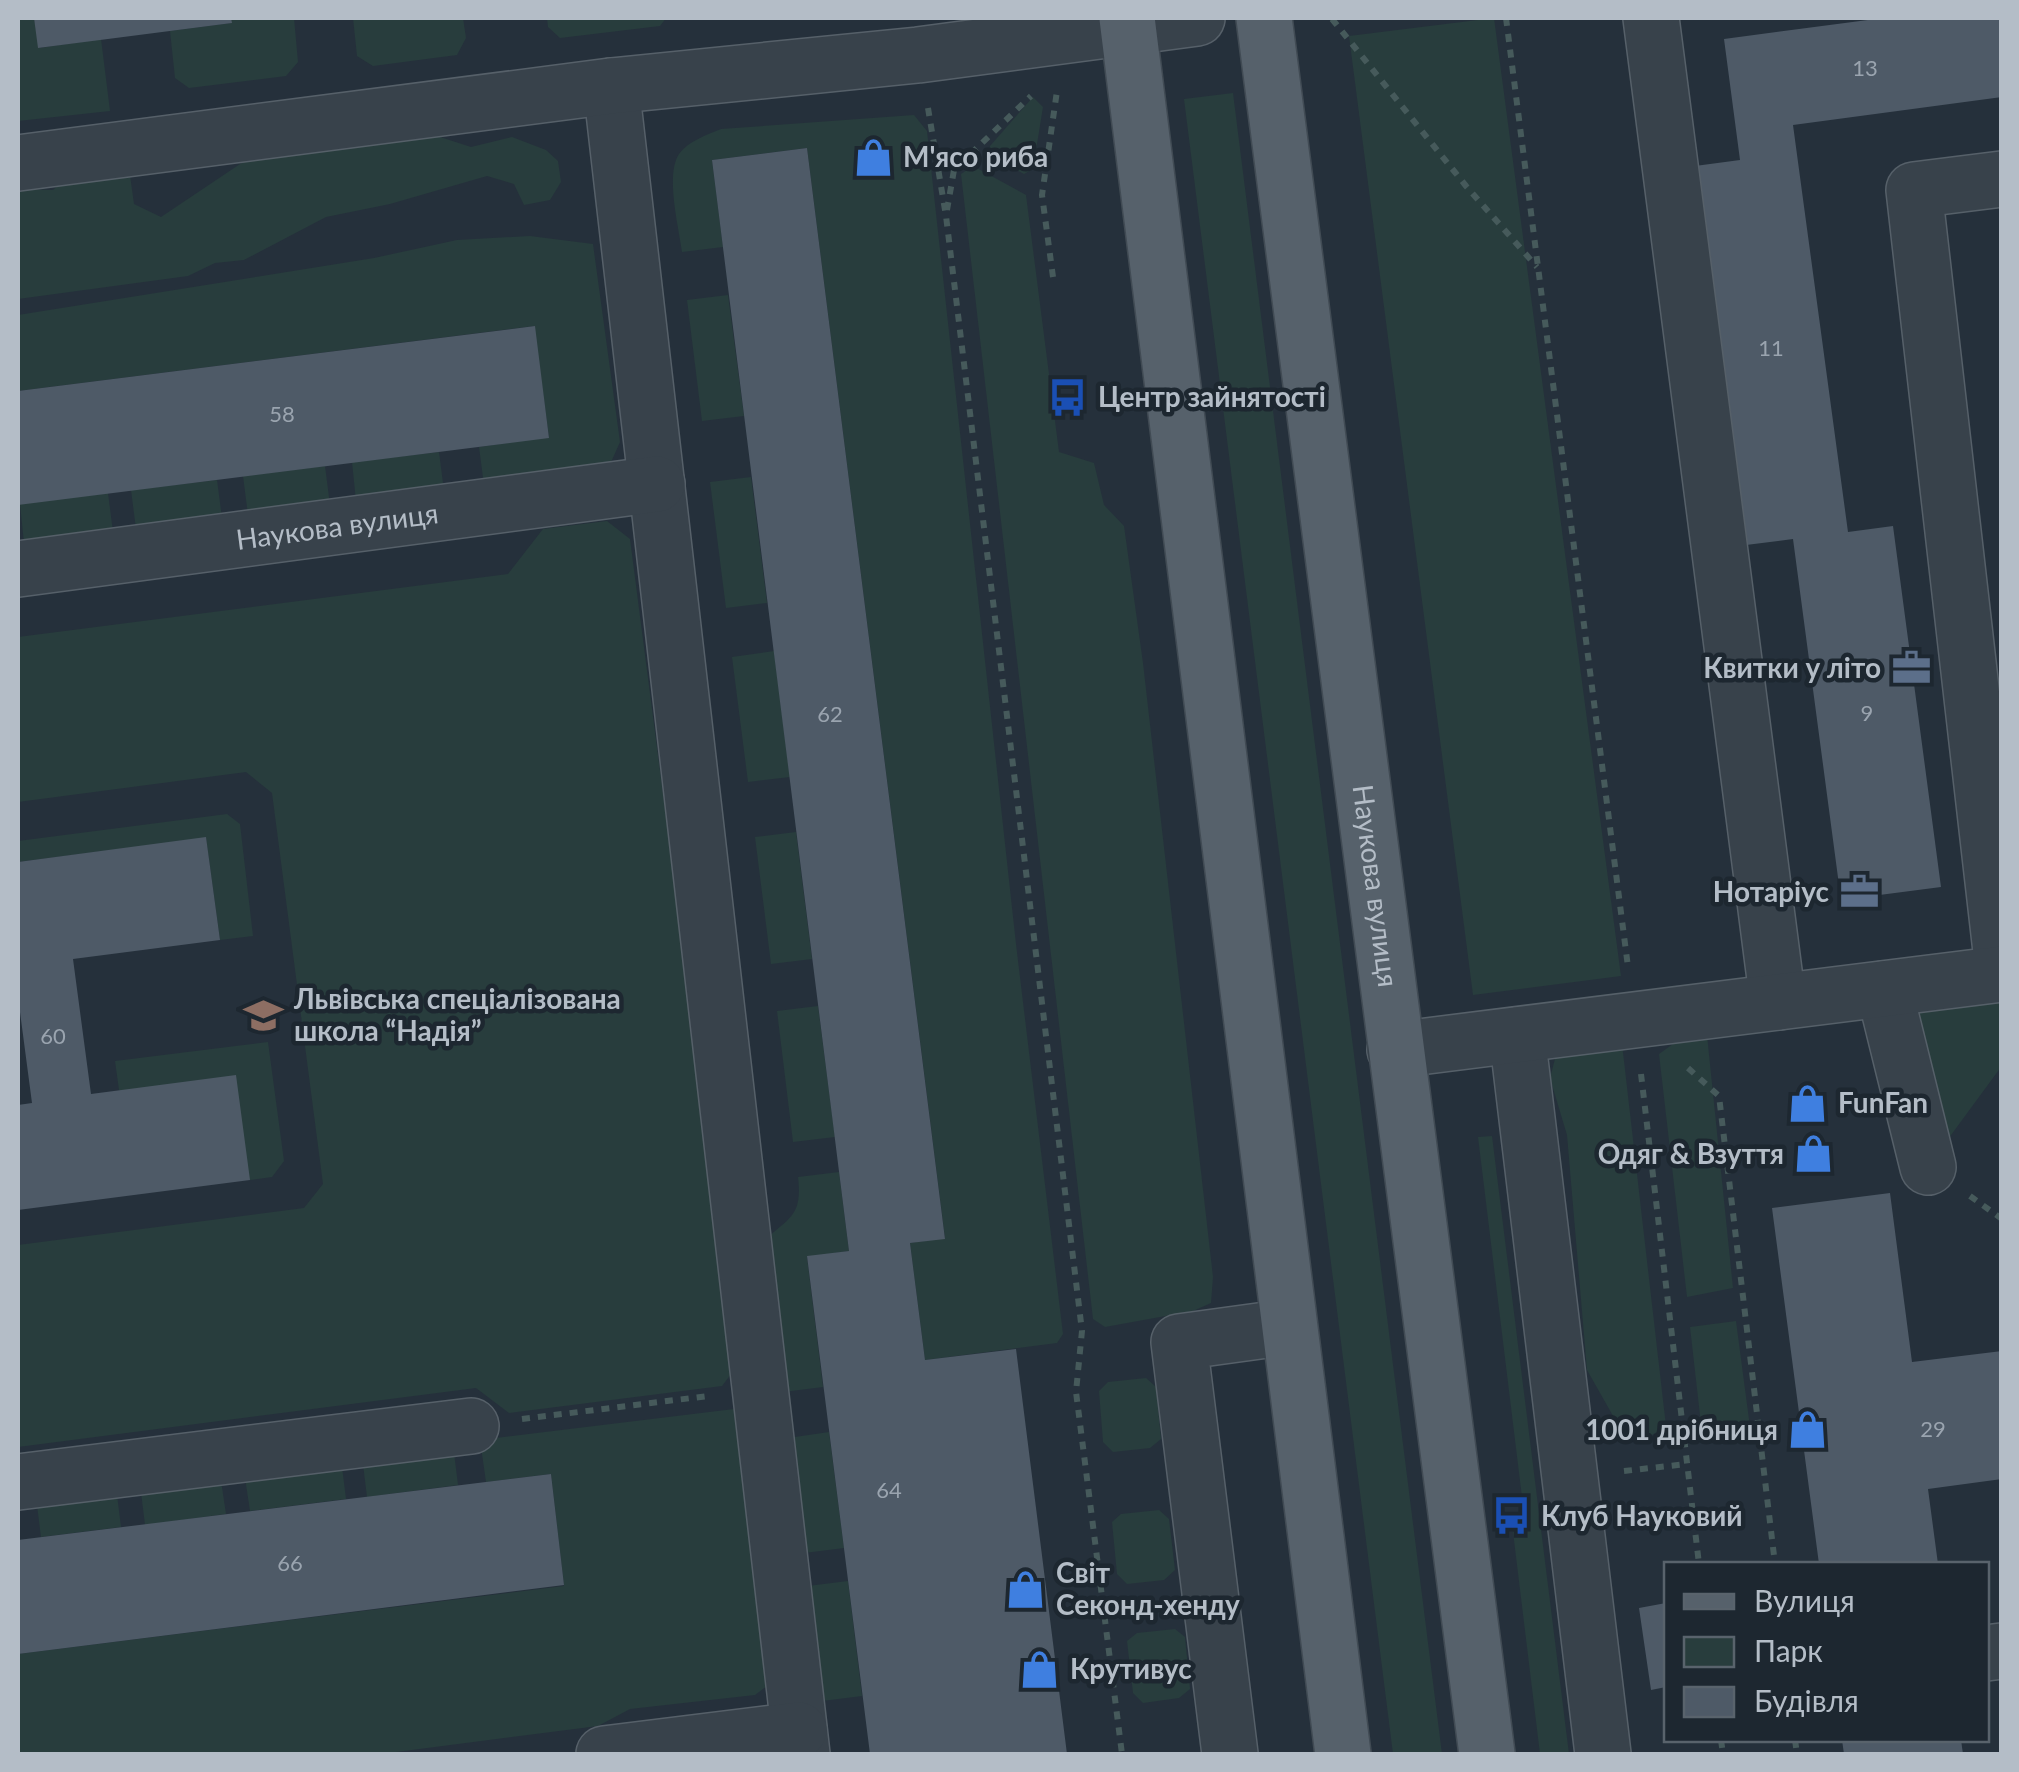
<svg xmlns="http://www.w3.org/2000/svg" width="2019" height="1772" font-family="Lato,sans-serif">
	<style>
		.green { fill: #283d3d }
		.building { fill: #4e5a67 }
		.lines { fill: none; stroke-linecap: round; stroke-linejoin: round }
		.minor-casing { stroke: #566069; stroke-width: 58 }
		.major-casing { stroke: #414b54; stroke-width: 58 }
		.path { stroke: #465a5b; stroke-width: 6; stroke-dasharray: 8 8; stroke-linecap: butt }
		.minor { stroke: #38424b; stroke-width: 55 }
		.major { stroke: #56616b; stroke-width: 55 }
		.labels { text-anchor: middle; stroke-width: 9; stroke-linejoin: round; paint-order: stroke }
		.number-label { font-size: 22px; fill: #9aa4af }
		.poi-label { font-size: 28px; font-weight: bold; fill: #b4bdc7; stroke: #1d2730; text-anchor: start }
		.street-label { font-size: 28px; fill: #b4bdc7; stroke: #1d2730 }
	</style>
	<rect width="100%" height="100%" fill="#25303b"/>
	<path class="green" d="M 18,18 L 34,18 L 39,48 L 101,39 L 110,111 L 18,121 Z
		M 231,18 L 294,18 L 298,62 L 286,76 L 189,88 L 175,78 L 170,31 L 231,23 Z
		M 353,18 L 463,18 L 466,38 L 457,55 L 373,66 L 357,56 Z
		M 547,18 L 666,18 L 660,26 L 560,38 L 548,27 Z
		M 1494,18 L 1621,976 L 1473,995 L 1349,36 Z
		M 1233,93 L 1442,1754 L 1393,1754 L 1184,99 Z
		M 1033,97 L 1043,107 L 1033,169 L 1024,174 L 988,155 L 990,146 Z
		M 914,115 L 927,131 L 1016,944 L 1063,1334 L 1057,1343 L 925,1360 L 910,1243 L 945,1238 L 807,148 L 712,160 L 723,247 L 682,252 C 679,228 665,175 679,154 C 688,141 707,135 721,129 Z
		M 437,136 L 471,147 L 512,137 L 546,150 L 558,161 L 561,182 L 550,200 L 524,205 L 514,184 L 487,176 L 390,204 L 326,217 L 244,260 L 215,263 L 188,276 L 18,299 L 18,189 L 53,190 L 71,174 L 129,168 L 134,204 L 161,217 L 249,158 Z
		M 973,166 L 1026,195 L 1059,452 L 1094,463 L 1104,505 L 1124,526 L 1143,663 L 1213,1277 L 1211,1303 L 1193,1311 L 1105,1327 L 1093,1319 L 961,174 Z
		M 530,236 L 593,244 L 620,442 L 612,460 L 598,471 L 484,485 L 479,447 L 549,437 L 534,326 L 18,391 L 18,315 L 374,258 L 457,240 Z
		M 728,295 L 744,416 L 702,421 L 687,300 Z
		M 439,452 L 444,491 L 356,501 L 352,462 Z
		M 325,466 L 330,505 L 248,515 L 243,476 Z
		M 751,477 L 767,603 L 726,608 L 710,482 Z
		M 217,480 L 222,518 L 136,529 L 131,490 Z
		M 108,493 L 113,532 L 24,543 L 20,504 Z
		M 607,521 L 630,539 L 737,1366 L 722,1386 L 509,1413 L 476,1388 L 18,1447 L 18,1245 L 304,1208 L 323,1184 L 272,793 L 246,772 L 18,802 L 18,637 L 508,574 L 543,529 Z
		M 774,651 L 790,777 L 748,782 L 732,657 Z
		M 227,814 L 240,824 L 253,936 L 220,940 L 206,838 L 18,862 L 18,841 Z
		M 796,832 L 812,959 L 771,964 L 755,837 Z
		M 2001,995 L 2001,1067 L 1943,1146 L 1907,1009 Z
		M 818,1006 L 835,1137 L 793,1142 L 777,1011 Z
		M 1621,1035 L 1666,1426 L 1652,1435 L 1621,1430 L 1587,1370 L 1567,1135 L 1550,1078 L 1556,1055 Z
		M 1707,1035 L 1733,1288 L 1687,1297 L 1659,1054 L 1684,1036 Z
		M 268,1042 L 284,1161 L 272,1177 L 250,1180 L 119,1090 L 115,1061 Z
		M 1492,1136 L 1569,1754 L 1540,1754 L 1513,1532 L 1526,1530 L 1478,1137 Z
		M 839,1172 L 849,1251 L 807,1257 L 823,1387 L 775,1393 L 761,1244 C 787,1217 803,1219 798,1177 Z
		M 1736,1321 L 1750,1427 L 1702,1433 L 1690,1327 Z
		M 1146,1378 L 1156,1387 L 1161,1439 L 1150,1448 L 1113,1452 L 1103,1442 L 1099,1391 L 1108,1382 Z
		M 734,1409 L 746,1421 L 776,1679 L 755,1695 L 630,1709 L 598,1726 L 381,1754 L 18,1754 L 18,1654 L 564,1586 L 551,1474 L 486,1482 L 480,1440 Z
		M 829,1432 L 844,1548 L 796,1554 L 781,1439 Z
		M 453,1445 L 458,1485 L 367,1497 L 362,1456 Z
		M 341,1459 L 346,1499 L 250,1511 L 244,1471 Z
		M 220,1474 L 226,1514 L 145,1525 L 140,1484 Z
		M 116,1487 L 121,1527 L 41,1537 L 36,1497 Z
		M 1159,1510 L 1169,1519 L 1175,1570 L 1164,1580 L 1127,1584 L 1117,1574 L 1112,1522 L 1121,1514 Z
		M 848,1581 L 862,1696 L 814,1702 L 800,1587 Z
		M 1175,1629 L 1185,1637 L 1190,1689 L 1179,1698 L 1143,1703 L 1133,1693 L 1127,1641 L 1137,1633 Z"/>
	<path class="building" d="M 34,18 L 231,18 L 232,23 L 38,48 Z
		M 1883,18 L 2002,18 L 2002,97 L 1793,125 L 1848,532 L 1893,526 L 1941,887 L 1841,900 L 1793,539 L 1746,545 L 1695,166 L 1740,160 L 1724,39 Z
		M 807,148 L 945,1239 L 910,1243 L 925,1360 L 1016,1349 L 1067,1754 L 870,1754 L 807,1256 L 849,1251 L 712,160 Z
		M 535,326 L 549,438 L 18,505 L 18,391 Z
		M 206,837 L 220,940 L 73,959 L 91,1094 L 236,1075 L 250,1180 L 18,1210 L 18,1105 L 32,1103 L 18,997 L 18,862 Z
		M 1890,1193 L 1912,1362 L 2002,1351 L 2002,1479 L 1928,1489 L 1938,1564 L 1819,1564 L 1772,1208 Z
		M 551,1474 L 564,1585 L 18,1654 L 18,1540 Z
		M 1666,1603 L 1666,1687 L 1651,1690 L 1639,1608 Z
		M 1842,1740 L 1961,1740 L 1963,1754 L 1844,1754 Z"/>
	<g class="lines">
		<defs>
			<g id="minor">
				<path d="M 1651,18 L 1778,1002"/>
				<path d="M 611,86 L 802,1754"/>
				<path d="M 18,163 L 611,86 L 918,55 L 1197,18"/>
				<path d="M 2002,179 L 1914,190 L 2002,960"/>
				<path id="s1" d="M 18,569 L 657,484"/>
				<path d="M 1884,989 L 1928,1167"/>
				<path d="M 1517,1035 L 1603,1754"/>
				<path d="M 1395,1050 L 2002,974"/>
				<path d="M 18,1482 L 471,1426"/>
				<path d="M 1986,1653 L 2002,1651"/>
				<path d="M 604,1754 L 799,1730"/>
				<path d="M 1230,1754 L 1179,1342 L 1289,1327"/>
			</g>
			<g id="major">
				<path d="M 1127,18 L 1343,1754"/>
				<path id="s2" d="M 1264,18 L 1487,1754"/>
			</g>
		</defs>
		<use href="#minor" class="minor-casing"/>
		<use href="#major" class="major-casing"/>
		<path class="path" d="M 1506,18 L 1628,967
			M 1332,19 L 1466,186 L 1537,267
			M 928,108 L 946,216 L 1082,1331 L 1076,1392 L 1122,1754
			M 947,210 L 954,170 L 1031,96
			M 1053,277 L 1042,195 L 1057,91
			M 1688,1068 L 1719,1096 L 1775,1564
			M 1641,1074 L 1699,1564
			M 1970,1196 L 2002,1219
			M 522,1419 L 708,1396
			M 1624,1471 L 1687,1464
			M 1721,1740 L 1723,1754
			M 1795,1740 L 1797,1754"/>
		<use href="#minor" class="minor"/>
		<use href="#major" class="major"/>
	</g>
	<defs>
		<symbol id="shop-bare" viewBox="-9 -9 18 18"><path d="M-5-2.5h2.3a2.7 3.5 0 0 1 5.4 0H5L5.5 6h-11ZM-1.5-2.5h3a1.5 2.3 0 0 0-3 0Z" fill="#3f7fe0" stroke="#1d2730" stroke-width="2.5" paint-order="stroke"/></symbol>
		<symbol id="bus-bare" viewBox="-9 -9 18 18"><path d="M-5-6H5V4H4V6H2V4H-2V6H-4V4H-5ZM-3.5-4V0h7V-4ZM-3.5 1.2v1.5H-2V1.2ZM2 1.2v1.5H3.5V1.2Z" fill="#1a4fb4" stroke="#1d2730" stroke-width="2.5" paint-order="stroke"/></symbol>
		<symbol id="office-bare" viewBox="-9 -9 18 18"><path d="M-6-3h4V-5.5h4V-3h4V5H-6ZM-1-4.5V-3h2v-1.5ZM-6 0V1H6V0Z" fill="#5c6f8a" stroke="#1d2730" stroke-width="2.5" paint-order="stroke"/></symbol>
		<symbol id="school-bare" viewBox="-9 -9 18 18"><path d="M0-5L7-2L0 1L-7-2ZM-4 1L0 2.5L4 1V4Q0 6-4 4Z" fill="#8d6e63" stroke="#1d2730" stroke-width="2.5" paint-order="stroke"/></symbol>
	</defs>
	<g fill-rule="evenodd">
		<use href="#shop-bare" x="846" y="130" width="55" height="55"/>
		<use href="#bus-bare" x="1040" y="370" width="55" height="55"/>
		<use href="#office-bare" x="1884" y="640" width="55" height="55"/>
		<use href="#office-bare" x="1832" y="864" width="55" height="55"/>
		<use href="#school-bare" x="236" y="988" width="55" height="55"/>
		<use href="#shop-bare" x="1780" y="1076" width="55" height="55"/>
		<use href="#shop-bare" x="1786" y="1126" width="55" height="55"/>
		<use href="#shop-bare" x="1780" y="1402" width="55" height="55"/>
		<use href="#bus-bare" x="1484" y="1488" width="55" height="55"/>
		<use href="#shop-bare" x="998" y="1562" width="55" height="55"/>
		<use href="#shop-bare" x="1012" y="1642" width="55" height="55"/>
	</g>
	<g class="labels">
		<g class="number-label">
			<text x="1865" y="76">13</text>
			<text x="1771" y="356">11</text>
			<text x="282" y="422">58</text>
			<text x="1867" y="721">9</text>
			<text x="830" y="722">62</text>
			<text x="53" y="1044">60</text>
			<text x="1933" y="1437">29</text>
			<text x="889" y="1498">64</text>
			<text x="290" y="1571">66</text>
		</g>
		<g class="poi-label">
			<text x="903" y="167">М'ясо риба</text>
			<text x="1098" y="407">Центр зайнятості</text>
			<text x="1881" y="678" text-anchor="end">Квитки у літо</text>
			<text x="1829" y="902" text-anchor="end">Нотаріус</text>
			<text x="294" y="1009">Львівська спеціалізована<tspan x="294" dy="32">школа “Надія”</tspan></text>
			<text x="1838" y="1113">FunFan</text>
			<text x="1784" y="1164" text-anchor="end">Одяг &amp; Взуття</text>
			<text x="1778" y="1440" text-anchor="end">1001 дрібниця</text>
			<text x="1541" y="1526">Клуб Науковий</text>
			<text x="1056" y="1583">Світ<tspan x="1056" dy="32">Секонд-хенду</tspan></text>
			<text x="1070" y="1679">Крутивус</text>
		</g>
		<g class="street-label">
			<text dy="10" stroke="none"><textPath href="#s1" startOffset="322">Наукова вулиця</textPath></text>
			<text dy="10" stroke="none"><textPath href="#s2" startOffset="875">Наукова вулиця</textPath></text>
		</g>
	</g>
	<rect width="2019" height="1772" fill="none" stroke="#b4bdc7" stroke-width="40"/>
	<rect x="1664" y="1562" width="325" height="180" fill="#1d2730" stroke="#59636c" stroke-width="2.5"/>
	<rect x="1684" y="1594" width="50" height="15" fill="#56616b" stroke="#59636c" stroke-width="2.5"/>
	<text x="1754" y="1612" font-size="30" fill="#b4bdc7">Вулиця</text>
	<rect x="1684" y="1637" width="50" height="30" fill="#283d3d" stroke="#59636c" stroke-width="2.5"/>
	<text x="1754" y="1662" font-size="30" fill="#b4bdc7">Парк</text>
	<rect x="1684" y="1687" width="50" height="30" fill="#4e5a67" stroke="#59636c" stroke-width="2.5"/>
	<text x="1754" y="1712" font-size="30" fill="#b4bdc7">Будівля</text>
</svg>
